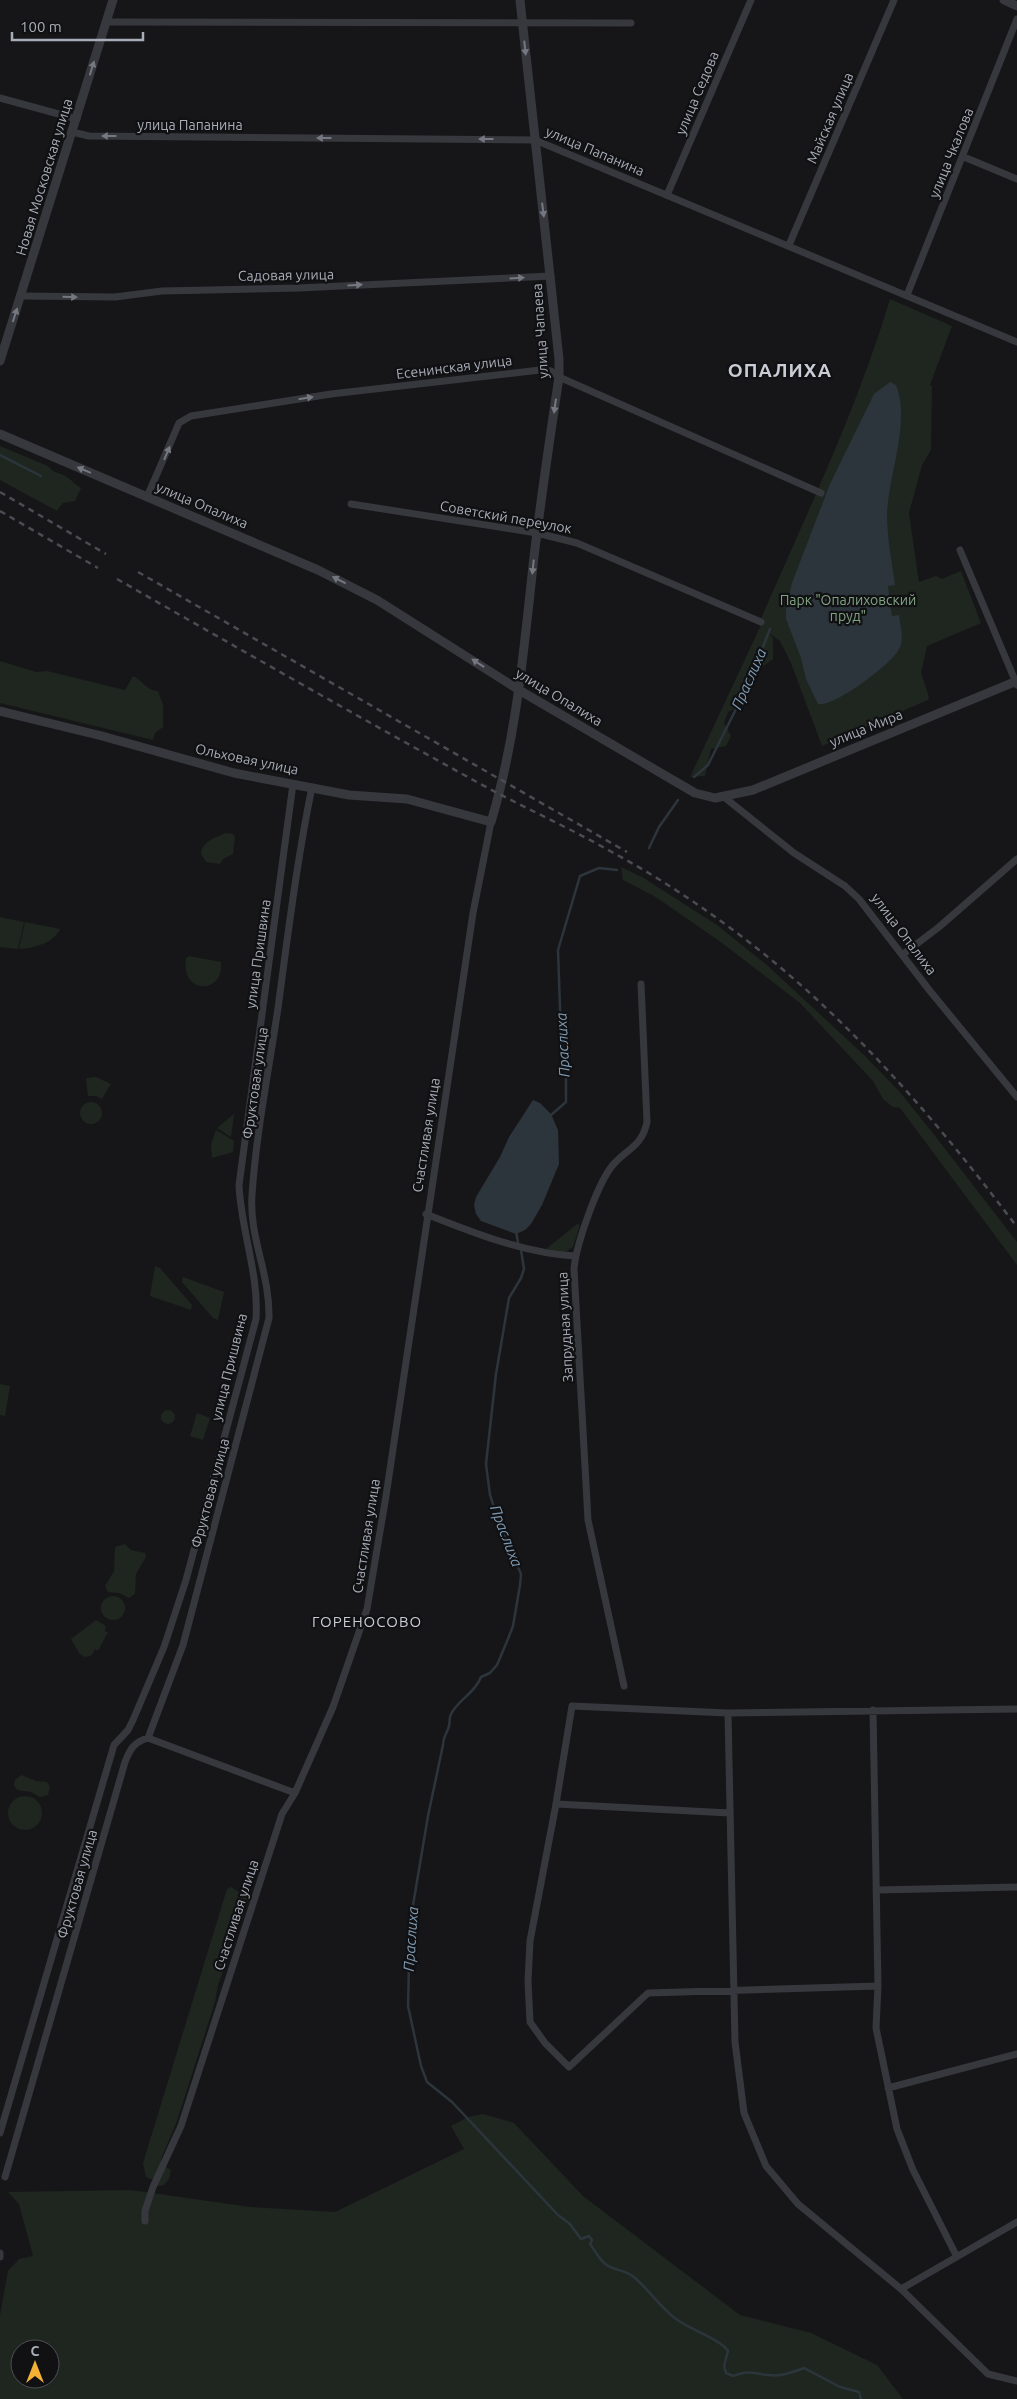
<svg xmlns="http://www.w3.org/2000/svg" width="1017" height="2399" font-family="Ubuntu,sans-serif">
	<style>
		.green { fill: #1e261f; fill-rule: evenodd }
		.water { fill: #2c353c }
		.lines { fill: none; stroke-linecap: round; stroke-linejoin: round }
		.stream { stroke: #2c353c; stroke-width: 2.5 }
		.minor { stroke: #37383d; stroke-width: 7 }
		.tertiary { stroke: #37383d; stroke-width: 9 }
		.rail { stroke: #4a4c52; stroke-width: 2.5; stroke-dasharray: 6 5; stroke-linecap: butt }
		.oneway { fill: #757881 }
		.labels { text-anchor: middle; stroke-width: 4.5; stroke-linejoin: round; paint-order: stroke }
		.street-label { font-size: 14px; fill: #a8adb8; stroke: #111113 }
		.park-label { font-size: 14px; fill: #7fa381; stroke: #111113 }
		.water-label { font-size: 15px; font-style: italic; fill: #7f9bb3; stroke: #111113 }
		.neighbourhood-label { font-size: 15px; letter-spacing: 1px; fill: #c9ccd4; stroke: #111113 }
		.district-label { font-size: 19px; font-weight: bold; letter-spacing: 1px; fill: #c9ccd4; stroke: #111113 }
	</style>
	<rect width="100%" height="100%" fill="#161618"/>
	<path class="green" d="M 890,299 L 952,326 L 930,385 L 932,386 L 931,450 L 922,465 L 909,513 L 919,582 L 936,576 L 942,579 L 961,571 L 981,623 L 927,646 L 921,673 L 929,697 L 928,700 L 822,746 L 791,663 L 780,641 L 767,632 L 773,638 L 773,659 L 758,670 L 742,706 L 728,712 L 724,723 L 731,736 L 726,746 L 711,749 L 705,776 L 690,777 L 760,627 L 762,616 C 808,511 857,409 890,299 Z
		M 0,446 L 48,466 C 54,474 60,472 67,477 C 73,481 75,485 81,488 L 75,501 L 63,503 L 57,511 L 0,480 Z
		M 0,661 L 36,672 L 47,671 L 125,690 L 133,676 C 144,681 145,690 158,691 L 163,705 L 163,727 L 155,733 L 153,740 L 0,703 Z
		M 226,833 L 233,834 L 235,837 L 233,854 L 223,859 L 220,864 L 206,862 L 201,854 C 201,842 216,837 226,833 Z
		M 621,867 L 642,877 L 717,925 L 768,966 L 865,1056 L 899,1091 L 932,1132 L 1017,1242 L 1017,1265 L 900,1108 L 893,1107 L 883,1099 L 873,1081 L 800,1003 L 718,940 L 654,896 L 623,880 Z
		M 0,917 L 24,922 L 18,949 L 0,947 Z
		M 25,922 L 60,929 C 54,943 34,948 19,949 Z
		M 189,956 L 221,962 C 225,994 180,996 186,958 Z
		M 96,1077 L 111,1084 L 102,1099 L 96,1096 L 88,1096 L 86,1078 Z
		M80 1113a11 11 0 1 1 22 0a11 11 0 1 1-22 0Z
		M 234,1114 L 231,1137 L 217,1128 Z
		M 216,1130 L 234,1141 L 233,1152 L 212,1158 L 211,1144 Z
		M 577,1224 L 580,1225 L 573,1247 L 564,1253 L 546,1249 Z
		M 155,1266 L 160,1268 L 192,1305 L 191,1310 L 150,1296 Z
		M 183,1277 L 224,1292 L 218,1320 L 213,1318 L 182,1282 Z
		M 0,1384 L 10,1386 L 5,1416 L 0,1415 Z
		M161 1417a7 7 0 1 1 14 0a7 7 0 1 1-14 0Z
		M 197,1413 L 210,1418 L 203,1440 L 190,1436 Z
		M 125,1544 L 131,1550 L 145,1553 L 146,1557 L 136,1574 L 135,1594 L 129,1598 L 119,1593 L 108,1592 L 105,1586 L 114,1571 L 115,1547 Z
		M101 1608a12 12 0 1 1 24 0a12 12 0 1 1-24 0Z
		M 96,1620 L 106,1626 L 105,1631 L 108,1632 L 98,1651 L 95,1649 L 91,1656 L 84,1657 L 79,1653 L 71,1639 Z
		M 21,1775 L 36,1781 L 47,1782 L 50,1787 L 48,1795 L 40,1797 L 31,1792 L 17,1790 L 14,1785 L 15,1780 Z
		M8 1813a17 17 0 1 1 34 0a17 17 0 1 1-34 0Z
		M 231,1887 L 239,1892 L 249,1892 L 250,1897 L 218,1985 L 215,2002 L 177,2121 L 161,2159 L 162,2164 L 171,2170 L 169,2179 L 164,2185 L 158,2186 L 156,2181 L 146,2177 L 143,2163 L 227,1889 Z
		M 483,2114 L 514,2123 L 583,2196 L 740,2315 L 811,2333 L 877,2365 L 903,2399 L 0,2399 L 0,2315 L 8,2271 L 19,2259 L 33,2256 L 19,2204 L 8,2192 L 131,2190 L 250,2207 L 335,2212 L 464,2149 L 451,2126 L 468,2117 ZM 20,2349 L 50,2349 L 50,2379 L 20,2379 Z"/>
	<path class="water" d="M 890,382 L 896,385 C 911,423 888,475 887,515 C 887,538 892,562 895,585 L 888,586 L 892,616 L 899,615 C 900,626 905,640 899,649 C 892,664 833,708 818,704 L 806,679 L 801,658 L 786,619 L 786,608 L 792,583 L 830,484 L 874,394 Z
		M 533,1100 L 540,1103 L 551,1114 L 558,1130 L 559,1164 L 542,1205 L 531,1224 L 525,1230 L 516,1234 L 481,1221 L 476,1214 L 474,1205 L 476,1197 L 500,1157 L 509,1137 Z"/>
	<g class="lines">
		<path class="stream" d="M 0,455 L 41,476
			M 694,777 L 708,765 L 748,685 L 770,629
			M 649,848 L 659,827 L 678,800
			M 551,1115 L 566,1102 L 566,1072 L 561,1037 L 558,950 L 580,876 L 599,868 L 617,870
			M 516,1231 L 518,1243
			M 521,1250 L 524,1269 L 521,1278 L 509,1298 L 496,1374 L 486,1464 L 490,1495 L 499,1522 L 521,1574 L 520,1585 L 513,1626 L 508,1639 L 497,1665 L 490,1673 L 481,1677 C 475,1693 459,1699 451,1714 C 449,1718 450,1722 449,1726 C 447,1734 443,1736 443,1745 L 428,1816 L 410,1923 L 408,2006 L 421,2066 L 427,2082 L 452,2102 L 558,2215 L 570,2224 L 581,2239 L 589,2236 L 592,2240 L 590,2244 C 596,2252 601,2263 610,2267 C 619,2271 628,2271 635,2278 C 650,2291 659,2306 676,2319 C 689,2329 720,2339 728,2351 L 724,2366 L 726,2373 L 733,2376 C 750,2370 751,2373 768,2375 C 780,2377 793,2372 804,2368 L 840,2387 L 859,2392 L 861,2399"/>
		<path class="minor" d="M 106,22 L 631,23
			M 0,98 L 77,119
			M 72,132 L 89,136 L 535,140 L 1017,342
			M 964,157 L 1017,179
			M 667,195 L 751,0
			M 789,245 L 894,0
			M 907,295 L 1017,19
			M 21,296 L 115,297 L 162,291 L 299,288 L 551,276
			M 147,497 L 179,423 L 191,416 L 331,394 L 540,370 L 551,371 L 559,377 L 821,493
			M 351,504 L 537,533 L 577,543 L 761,622
			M 960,550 L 1017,685
			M 724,797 L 794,853 L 845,886 L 859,899 L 930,991 L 1017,1097
			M 902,955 L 939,927 L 1017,859
			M 426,1214 C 474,1233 524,1253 575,1256
			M 624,1686 L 588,1520 L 574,1269 C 576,1245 597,1185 612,1166 C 626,1149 642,1147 647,1122 L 641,984
			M 873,1710 L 878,1986 L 876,2028 L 897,2129 L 913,2170 L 957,2257
			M 728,1713 L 735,2042 L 744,2113 L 766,2166 L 798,2204 L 901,2289 L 988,2374 L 1017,2381
			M 148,1738 L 295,1793
			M 556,1804 L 730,1813
			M 876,1890 L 1017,1887
			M 878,1986 L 648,1993 L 569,2067 L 545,2043 L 530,2022 L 528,1981 L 530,1941 L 556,1804 L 572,1706 L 728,1713 L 1017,1709
			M 888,2088 L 1017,2054
			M 0,2133 L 114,1745 L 128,1730 L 133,1720 L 164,1647 L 186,1580 L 256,1319 C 259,1273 241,1231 239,1185 L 293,784
			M 5,2177 L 125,1762 C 130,1749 134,1742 148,1738 L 183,1645 L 269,1318 C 270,1273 249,1238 252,1195 C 256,1134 269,1069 278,1008 C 288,934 297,860 312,787
			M 145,2221 L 145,2211 L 153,2187 L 181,2126 L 282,1814 L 295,1793 L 333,1707 L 367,1609 L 386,1496 L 473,913 L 491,822
			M 0,2253 L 0,2257
			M 901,2289 L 1017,2222"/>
		<path class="tertiary" d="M 1004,0 L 1017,6
			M 0,361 L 113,0
			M 0,434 L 318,570 L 377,600 L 519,690 L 695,793 L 715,798 L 753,790 L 1017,681
			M 0,711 L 102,736 L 234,773 L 349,795 L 407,799 L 491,822 C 517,736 524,646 534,557 C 541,497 550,437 559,377 L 559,359 L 520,0"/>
		<path class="rail" d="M 0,492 L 106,554
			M 0,511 L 98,568
			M 138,572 L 627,852
			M 117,579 C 236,647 355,715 475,781 C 520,806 566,826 610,851 C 653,874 694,901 733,930 C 845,1013 934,1117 1017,1227"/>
	</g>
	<defs><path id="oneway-solid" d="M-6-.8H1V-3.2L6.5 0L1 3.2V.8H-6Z" transform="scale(1.25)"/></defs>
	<g class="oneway">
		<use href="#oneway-solid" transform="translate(525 48) rotate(84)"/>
		<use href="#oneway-solid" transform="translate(92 68) rotate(-73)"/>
		<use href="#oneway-solid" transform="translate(109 136) rotate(-180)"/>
		<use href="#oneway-solid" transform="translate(324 138) rotate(-180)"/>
		<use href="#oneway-solid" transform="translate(486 139) rotate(-180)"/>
		<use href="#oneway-solid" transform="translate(543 210) rotate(83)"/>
		<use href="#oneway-solid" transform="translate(517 278) rotate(-3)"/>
		<use href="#oneway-solid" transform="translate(355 285) rotate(-3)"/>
		<use href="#oneway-solid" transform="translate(70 297) rotate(1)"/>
		<use href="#oneway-solid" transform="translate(15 315) rotate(-72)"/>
		<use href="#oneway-solid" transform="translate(306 398) rotate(-9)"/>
		<use href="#oneway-solid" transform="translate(555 406) rotate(98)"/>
		<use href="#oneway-solid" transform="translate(167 453) rotate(-67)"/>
		<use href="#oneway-solid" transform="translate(84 470) rotate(-157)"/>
		<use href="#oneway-solid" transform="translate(533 567) rotate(96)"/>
		<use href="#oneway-solid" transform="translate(339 580) rotate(-153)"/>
		<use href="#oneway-solid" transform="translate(478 663) rotate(-147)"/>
	</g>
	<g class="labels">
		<g class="street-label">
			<text transform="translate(697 93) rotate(-67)" y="5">улица Седова</text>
			<text transform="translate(830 118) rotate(-67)" y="5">Майская улица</text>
			<text x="190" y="130">улица Папанина</text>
			<text transform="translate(595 151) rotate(23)" y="5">улица Папанина</text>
			<text transform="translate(951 153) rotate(-68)" y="5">улица Чкалова</text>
			<text transform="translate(44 177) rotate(-73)" y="5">Новая Московская улица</text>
			<text transform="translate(286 275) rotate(-1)" y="5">Садовая улица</text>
			<text transform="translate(540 331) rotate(-94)" y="5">улица Чапаева</text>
			<text transform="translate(454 367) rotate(-7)" y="5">Есенинская улица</text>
			<text transform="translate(202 505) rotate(23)" y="5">улица Опалиха</text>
			<text transform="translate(506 517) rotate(10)" y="5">Советский переулок</text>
			<text transform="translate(559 697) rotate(31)" y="5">улица Опалиха</text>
			<text transform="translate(866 728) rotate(-22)" y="5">улица Мира</text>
			<text transform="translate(247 759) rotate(12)" y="5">Ольховая улица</text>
			<text transform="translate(904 934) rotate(53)" y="5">улица Опалиха</text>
			<text transform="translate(258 954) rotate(-82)" y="5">улица Пришвина</text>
			<text transform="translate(255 1083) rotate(-82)" y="5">Фруктовая улица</text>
			<text transform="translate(426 1135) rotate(-81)" y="5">Счастливая улица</text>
			<text transform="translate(565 1327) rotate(-93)" y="5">Запрудная улица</text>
			<text transform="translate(229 1367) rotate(-76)" y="5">улица Пришвина</text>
			<text transform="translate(210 1493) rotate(-75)" y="5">Фруктовая улица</text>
			<text transform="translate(366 1536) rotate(-81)" y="5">Счастливая улица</text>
			<text transform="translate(77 1884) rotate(-74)" y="5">Фруктовая улица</text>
			<text transform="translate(236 1915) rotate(-72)" y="5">Счастливая улица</text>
		</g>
		<g class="park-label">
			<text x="848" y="605">Парк "Опалиховский<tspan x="848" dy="16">пруд"</tspan></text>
		</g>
		<g class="water-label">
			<text transform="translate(749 679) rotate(-66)" y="5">Праслиха</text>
			<text transform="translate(563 1045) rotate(-93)" y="5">Праслиха</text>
			<text transform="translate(506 1536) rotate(69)" y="5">Праслиха</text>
			<text transform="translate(411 1939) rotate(-86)" y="5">Праслиха</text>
		</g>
		<g class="neighbourhood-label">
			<text x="367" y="1627">ГОРЕНОСОВО</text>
		</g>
		<g class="district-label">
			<text x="780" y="377">ОПАЛИХА</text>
		</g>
	</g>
	<g transform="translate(35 2364)"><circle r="24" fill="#111113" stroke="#4d4f55"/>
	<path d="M0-4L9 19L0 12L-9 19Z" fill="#f2b134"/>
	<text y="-8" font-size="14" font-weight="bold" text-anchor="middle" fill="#a8adb8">С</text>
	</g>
	<path d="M12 32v8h131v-8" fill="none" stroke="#a8adb8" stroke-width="2.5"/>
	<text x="20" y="32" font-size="15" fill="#a8adb8" stroke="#111113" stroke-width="4" paint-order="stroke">100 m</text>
</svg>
